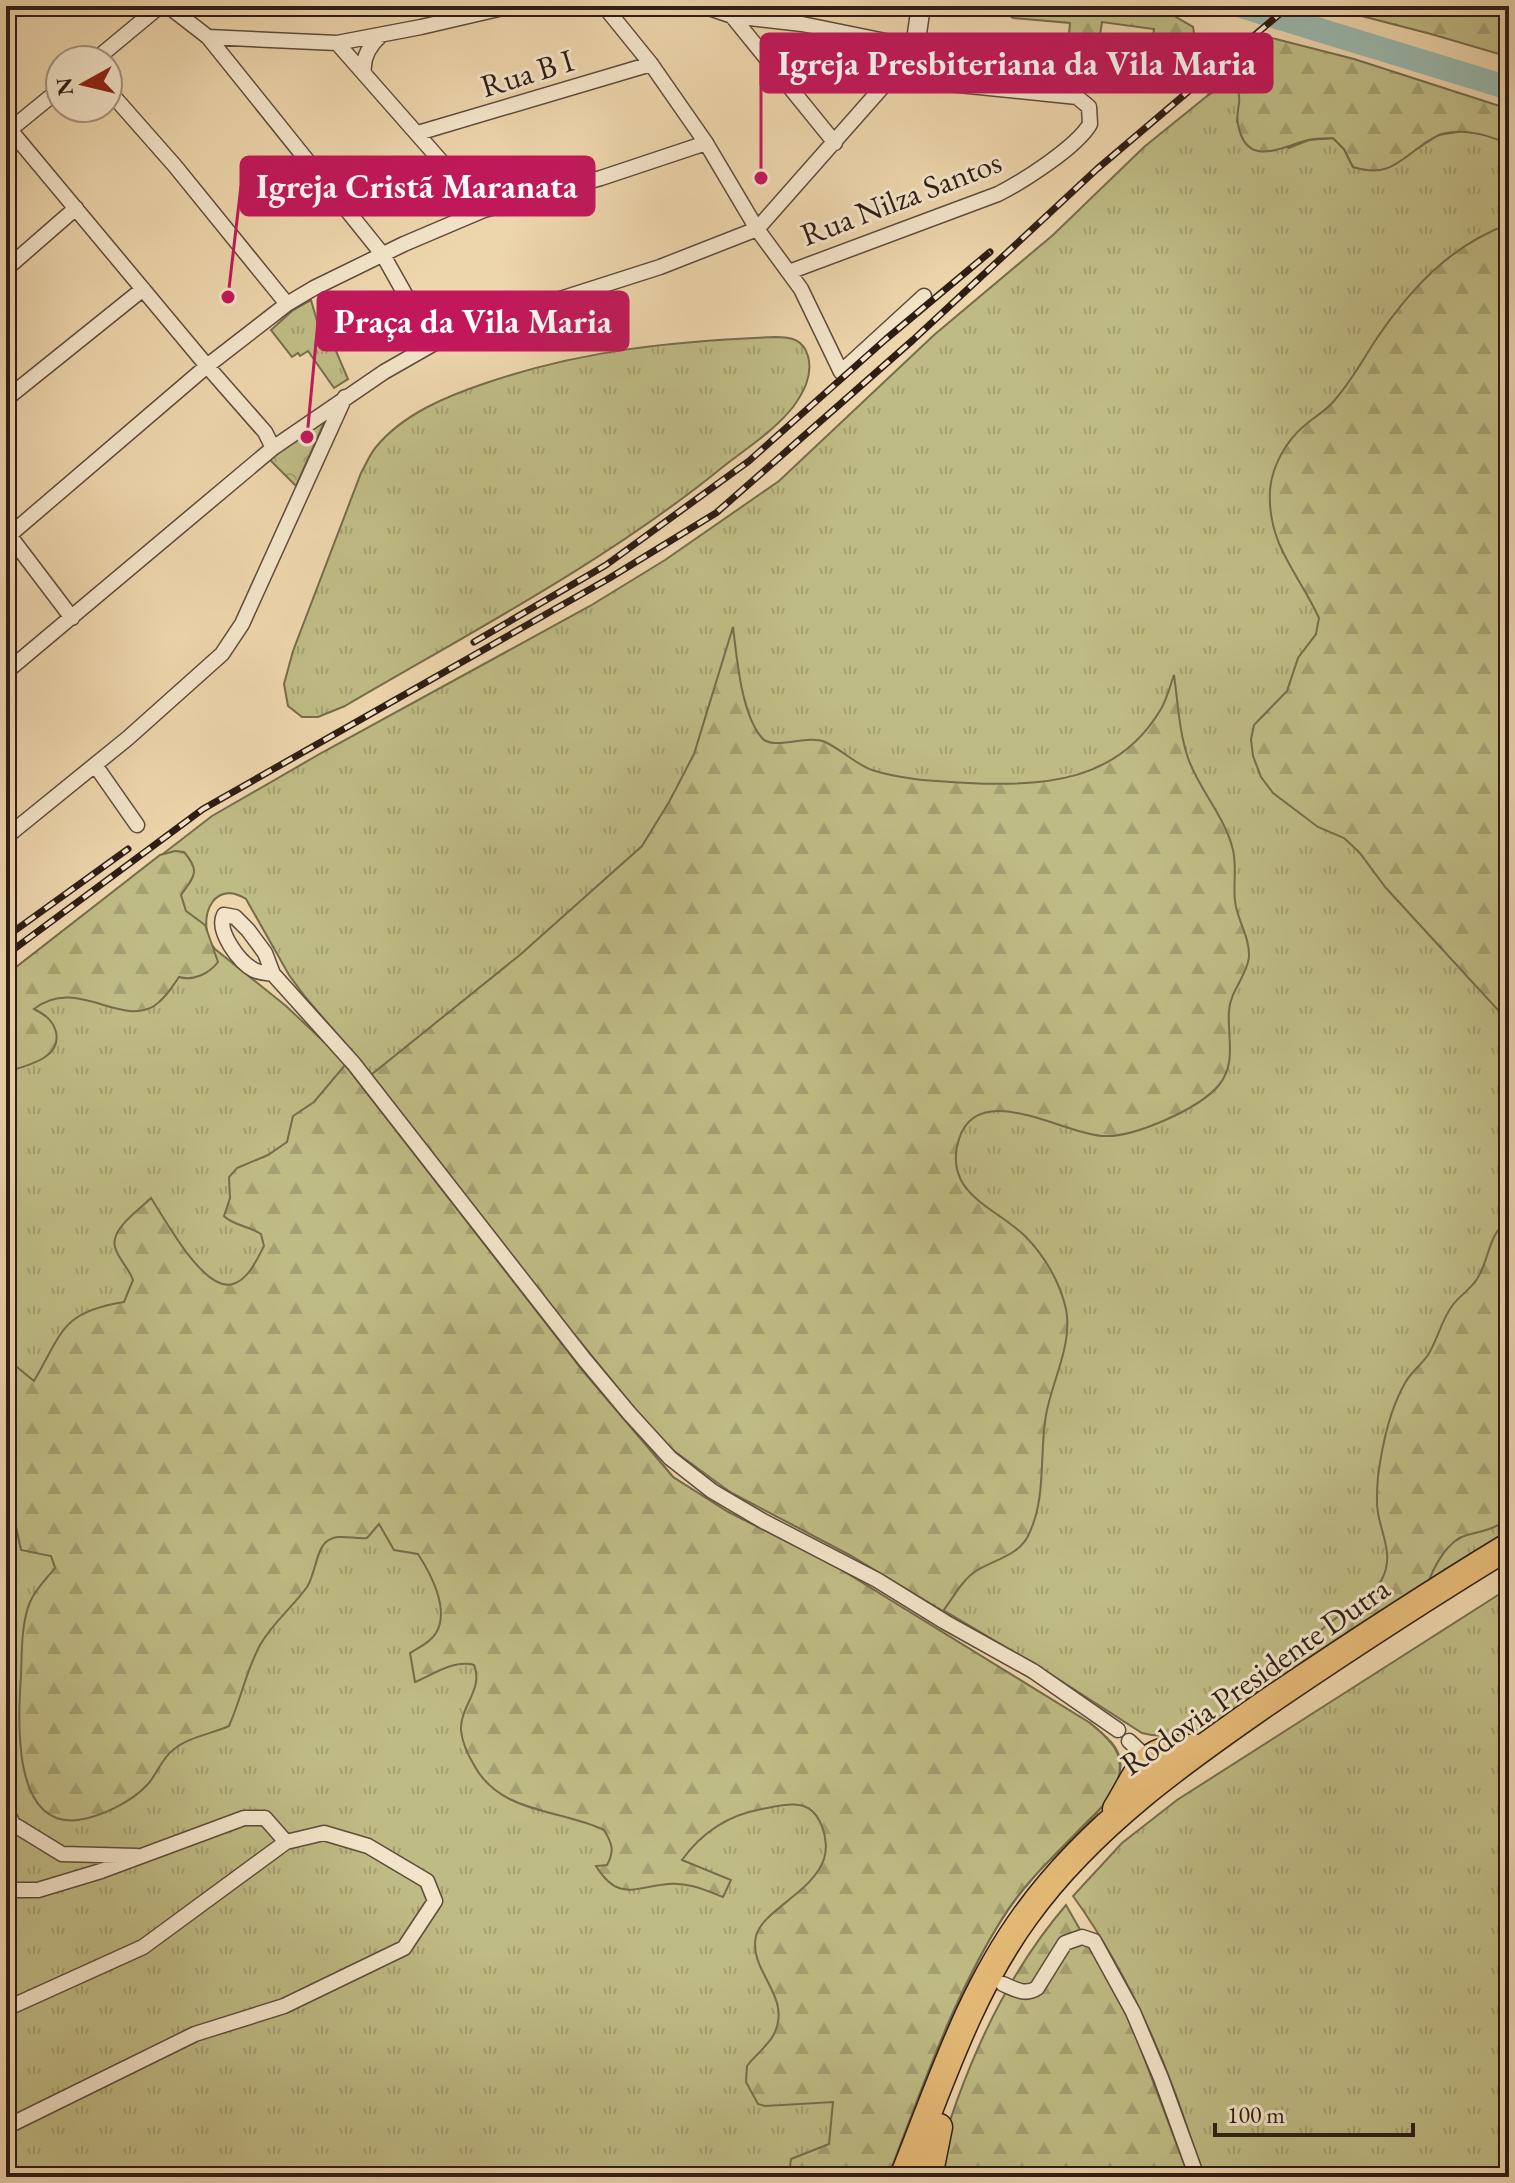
<svg xmlns="http://www.w3.org/2000/svg" width="1515" height="2183" font-family="'EB Garamond',serif">
	<style>
		.grass { fill: url(#grass-tufts); stroke: #766c4c; stroke-width: 2 }
		.forest { fill: url(#forest-firs); stroke: #766c4c; stroke-width: 2 }
		.park { fill: url(#park-crowns); stroke: #766c4c; stroke-width: 2 }
		.lines { fill: none; stroke-linecap: round; stroke-linejoin: round }
		.river { stroke: #99b8ad; stroke-width: 24 }
		.minor-casing { stroke: #5e4b3b; stroke-width: 17 }
		.tertiary-casing { stroke: #5e4b3b; stroke-width: 21 }
		.motorway-casing { stroke: #2e1d15; stroke-width: 29 }
		.minor { stroke: #f3e4c9; stroke-width: 14 }
		.tertiary { stroke: #f3e4c9; stroke-width: 18 }
		.motorway { stroke: #e6ba76; stroke-width: 26 }
		.rail-casing { stroke: #2e1d15; stroke-width: 7 }
		.rail { stroke: #f3e4c9; stroke-width: 4; stroke-dasharray: 12; stroke-linecap: butt }
		.labels { text-anchor: middle; stroke-width: 6; stroke-linejoin: round; paint-order: stroke }
		.street-label { font-size: 32px; fill: #2e1d15; stroke: #f3e4c9 }
		.leader { fill: none; stroke: #c2185b; stroke-width: 3 }
		.callout-dot { fill: #c2185b; stroke: #f3e4c9; stroke-width: 3 }
		.callout { fill: #c2185b; stroke: #c2185b; stroke-width: 3 }
		.callout-label { font-size: 34px; text-anchor: middle; font-weight: bold; fill: #fff }
	</style>
	<defs>
		<pattern id="grass-tufts" width="24" height="20" patternUnits="userSpaceOnUse" patternTransform="scale(2)"><rect width="24" height="20" fill="#bfbb84"/><path d="M3 7l-1-3M5 7V3M7 7l1-3M15 17l-1-3M17 17v-4M19 17l1-3" fill="none" stroke="#a4a071"/></pattern>
		<pattern id="forest-firs" width="22" height="20" patternUnits="userSpaceOnUse" patternTransform="scale(2)"><rect width="22" height="20" fill="#bfbb84"/><path d="M5 1l3.5 6h-7zM16 11l3.5 6h-7z" fill="#a4a071"/></pattern>
		<pattern id="park-crowns" width="20" height="18" patternUnits="userSpaceOnUse" patternTransform="scale(2)"><rect width="20" height="18" fill="#bfbb84"/><path d="M2 6a3 3 0 1 1 6 0M12 15a3 3 0 1 1 6 0" fill="none" stroke="#a4a071"/></pattern>
	</defs>
	<rect width="100%" height="100%" fill="#edd5ac"/>
	<filter id="stains"><feTurbulence type="fractalNoise" baseFrequency=".0025" numOctaves="4"/><feColorMatrix values="0 0 0 0 .2 0 0 0 0 .09 0 0 0 0 .02 0 0 0 .5 -.17"/></filter>
	<radialGradient id="worn" r=".72"><stop offset=".6" stop-color="#630" stop-opacity="0"/><stop offset="1" stop-color="#630" stop-opacity=".3"/></radialGradient>
	<path class="grass" d="M 1225,84 L 1240,87 L 1241,98 L 1237,122 L 1289,148 L 1309,140 L 1333,138 L 1344,149 L 1353,167 L 1415,150 L 1438,135 L 1463,131 L 1487,135 L 1509,144 L 1509,1532 L 1245,1707 C 1215,1723 1177,1743 1142,1733 L 1041,1668 L 850,1555 L 731,1492 L 670,1448 L 556,1312 L 351,1050 L 306,998 L 289,975 L 246,899 C 211,877 195,924 215,949 L 286,1006 L 337,1054 L 583,1371 L 673,1477 L 728,1512 L 832,1564 L 1090,1723 C 1105,1736 1124,1748 1120,1771 C 1112,1811 1059,1847 1033,1878 C 992,1924 968,1980 944,2036 C 925,2083 906,2130 888,2177 L 6,2177 L 6,975 L 212,816 L 323,752 L 590,606 L 665,560 L 779,481 L 934,335 L 1053,235 L 1144,147 L 1207,96 Z
		M 311,300 L 321,335 L 317,337 L 321,348 L 333,344 L 348,379 L 334,388 L 308,351 L 300,356 L 298,353 L 292,357 L 271,330 L 292,311 Z
		M 775,337 C 791,337 803,339 808,356 C 813,375 804,392 793,407 C 775,430 747,448 724,466 C 609,560 473,631 345,706 L 318,717 L 302,717 L 288,706 L 284,684 L 293,651 L 361,473 C 366,464 370,454 376,447 C 403,414 447,396 486,383 C 582,350 675,341 775,337 Z
		M 1509,1588 L 1509,2177 L 1205,2177 C 1194,2150 1186,2122 1176,2095 C 1150,2025 1117,1957 1073,1896 L 1122,1843 L 1177,1800 Z"/>
	<path class="forest" d="M 933,6 L 1134,6 L 1169,13 L 1193,27 L 1195,39 L 1154,72 L 1128,70 L 1130,57 L 1149,59 L 1154,29 L 1102,22 L 1098,49 L 1068,45 L 1070,23 L 1013,18 L 1000,9 L 933,9 Z
		M 1323,6 L 1509,6 L 1509,57 L 1431,34 Z
		M 1264,36 L 1354,59 L 1509,109 L 1509,144 C 1487,135 1466,128 1442,134 C 1435,136 1431,140 1425,143 C 1398,162 1388,178 1353,167 L 1344,149 L 1333,138 C 1325,139 1316,138 1308,140 C 1281,147 1246,169 1238,124 C 1235,110 1243,103 1237,87 L 1225,84 L 1207,96 Z
		M 1509,224 L 1509,1022 L 1386,888 L 1359,852 L 1344,838 L 1318,827 L 1273,793 L 1261,777 L 1253,756 L 1251,739 L 1254,725 L 1287,691 L 1298,658 L 1316,634 L 1319,618 C 1298,572 1267,545 1270,490 C 1272,466 1286,441 1304,426 C 1313,418 1324,412 1332,403 C 1350,384 1363,359 1377,338 C 1411,288 1451,245 1509,224 Z
		M 733,627 C 737,658 741,714 762,738 C 773,751 807,734 825,742 C 841,749 855,764 872,770 C 903,780 936,781 968,783 C 1043,787 1118,782 1161,709 C 1167,699 1170,686 1174,675 C 1178,703 1179,731 1188,758 C 1199,790 1225,816 1233,850 C 1237,867 1233,884 1235,901 C 1237,920 1250,937 1249,957 C 1247,976 1230,991 1229,1011 C 1227,1036 1237,1063 1219,1085 C 1199,1109 1133,1138 1103,1136 C 1063,1134 978,1079 959,1139 C 942,1193 995,1207 1025,1236 C 1044,1255 1060,1282 1066,1309 C 1073,1344 1052,1381 1046,1415 C 1039,1455 1047,1498 1028,1536 C 1018,1556 993,1560 976,1571 C 962,1580 953,1598 943,1611 L 850,1555 L 730,1492 L 670,1448 L 644,1420 L 556,1312 L 371,1075 L 521,954 L 642,846 L 669,802 L 694,754 Z
		M 175,851 L 184,852 C 201,872 194,876 181,895 L 186,911 L 205,925 L 218,962 C 209,974 193,981 179,977 C 172,987 165,999 154,1006 C 120,1027 76,976 34,1009 C 44,1014 53,1020 56,1032 C 62,1059 25,1066 6,1072 L 6,975 L 160,855 Z
		M 345,1065 L 583,1371 L 673,1477 L 728,1512 L 832,1564 L 1090,1723 C 1110,1740 1127,1753 1117,1783 C 1110,1802 1093,1815 1079,1830 C 1054,1856 1027,1881 1007,1911 C 955,1990 922,2089 888,2177 L 789,2177 L 791,2159 L 829,2144 L 833,2102 L 765,2106 L 758,2104 L 746,2082 L 747,2066 C 755,2055 768,2046 774,2034 C 793,1996 748,1972 756,1936 C 762,1911 813,1892 824,1859 C 830,1841 821,1808 799,1805 C 788,1803 773,1807 762,1809 C 729,1815 702,1832 682,1860 L 731,1880 L 723,1897 C 705,1890 688,1882 668,1884 C 635,1887 618,1902 596,1866 L 607,1865 C 615,1851 612,1843 604,1830 C 560,1809 500,1814 474,1765 C 468,1755 462,1742 461,1730 C 460,1706 484,1689 474,1665 C 455,1659 432,1675 415,1682 L 410,1653 C 419,1647 430,1643 436,1633 C 450,1610 431,1574 418,1554 L 394,1550 L 379,1524 L 367,1538 C 353,1540 338,1532 326,1542 C 316,1551 315,1575 307,1587 C 292,1608 273,1622 260,1645 C 246,1671 241,1699 229,1726 C 211,1734 188,1737 173,1750 C 162,1758 157,1774 148,1784 C 132,1802 100,1817 78,1820 C 11,1828 18,1717 21,1675 C 22,1652 21,1624 30,1602 C 35,1590 47,1578 55,1568 L 51,1556 L 21,1550 L 12,1508 L 6,1504 L 6,1358 L 34,1381 C 63,1331 62,1312 124,1302 L 133,1280 C 129,1268 118,1259 115,1247 C 110,1229 140,1209 151,1198 C 165,1219 204,1293 233,1284 C 249,1279 257,1259 264,1246 L 261,1234 C 249,1226 232,1225 224,1216 L 230,1198 L 229,1177 L 237,1168 L 268,1155 L 287,1142 L 293,1116 L 314,1102 Z
		M 1507,1221 L 1509,1221 L 1509,1518 C 1493,1530 1485,1530 1467,1535 C 1447,1540 1433,1568 1427,1586 L 1255,1700 C 1265,1648 1276,1667 1308,1641 C 1322,1629 1336,1617 1351,1607 C 1363,1598 1376,1592 1382,1579 C 1394,1556 1382,1536 1378,1513 C 1376,1502 1377,1488 1378,1477 C 1382,1445 1389,1411 1405,1383 C 1411,1372 1421,1365 1428,1355 C 1438,1339 1441,1321 1452,1306 C 1459,1296 1470,1290 1477,1279 C 1490,1259 1487,1237 1507,1221 Z
		M 1066,1905 L 1111,1984 L 1134,2031 L 1189,2177 L 933,2177 C 959,2081 1001,1981 1066,1905 Z"/>
	<path class="park" d="M 327,416 L 296,486 L 268,458 Z"/>
	<g class="lines">
		<path class="river" d="M 1241,6 L 1509,88"/>
		<defs>
			<path id="minor" d="M 168,6 L 208,37 L 383,255 L 433,344
				M 604,6 L 651,64 L 706,143 L 757,229 L 801,289 L 841,372 L 924,296
				M 732,16 L 835,143
				M 208,37 L 337,43 L 421,27 L 511,6
				M 337,43 L 484,210
				M 95,60 L 160,6
				M 364,73 C 362,58 370,45 381,35
				M 108,90 L 175,166 L 287,304
				M 6,125 L 207,366 L 265,432 L 273,448
				M 6,133 L 60,89
				M 418,133 L 651,64
				M 6,269 L 76,208
				M 789,272 L 998,194 C 1022,182 1077,147 1090,124 L 1089,107 L 1077,97 L 949,84 L 932,78 L 908,58
				M 6,399 L 143,289
				M 6,531 L 72,618
				M 6,538 L 207,366 L 287,304 L 314,288 L 404,244 L 484,210 L 601,178 L 706,143
				M 6,672 L 273,448 L 384,372 L 433,344 L 491,321 L 660,267 L 757,229 L 908,58 L 915,47 L 802,24 L 732,16 L 703,6
				M 95,765 L 137,825
				M 6,837 L 128,738 L 222,654 L 242,624 L 345,397
				M 273,974 C 267,973 260,973 254,970 C 239,962 216,931 224,915 L 235,917 L 248,930 L 265,953 L 273,974 L 354,1064 L 584,1359 L 629,1413 L 670,1458 L 712,1491 L 763,1521 L 877,1580 L 945,1622 L 1033,1671 L 1118,1730
				M 1129,1741 L 1147,1758
				M 6,1810 L 13,1824 L 62,1854 L 137,1856
				M 6,1890 L 38,1890 L 101,1871 L 244,1818 L 265,1818 L 286,1842
				M 1003,1984 C 1015,1989 1025,1996 1037,1988 L 1065,1943 L 1082,1937 L 1094,1941 L 1133,2012 L 1161,2078 L 1197,2177
				M 6,2009 L 143,1947 L 286,1842 L 324,1833 L 368,1846 L 427,1881 L 435,1901 L 404,1948 L 284,2006 L 195,2034 L 6,2127"/>
			<path id="tertiary" d="M 915,47 L 921,6"/>
			<path id="motorway" d="M 1116,1809 C 1144,1763 1142,1746 1201,1748
				M 903,2177 C 939,2088 969,1993 1026,1915 C 1091,1825 1185,1759 1275,1697 C 1352,1645 1430,1594 1509,1546
				M 929,2177 L 939,2127"/>
		</defs>
		<use href="#minor" class="minor-casing"/>
		<use href="#tertiary" class="tertiary-casing"/>
		<use href="#motorway" class="motorway-casing"/>
		<use href="#minor" class="minor"/>
		<use href="#tertiary" class="tertiary"/>
		<use href="#motorway" class="motorway"/>
		<defs>
			<path id="rail" d="M 474,642 L 606,565 L 749,461 L 886,339 L 990,252
				M 6,937 L 128,849
				M 6,955 L 203,809 L 608,579 L 716,513 L 913,340 L 1097,169 L 1289,6"/>
		</defs>
		<use href="#rail" class="rail-casing"/>
		<use href="#rail" class="rail"/>
	</g>
	<g class="labels">
		<g class="street-label">
			<text transform="translate(527 73) rotate(-17)" y="11">Rua B I</text>
			<text transform="translate(901 198) rotate(-21)" y="11">Rua Nilza Santos</text>
			<text transform="translate(1255 1676) rotate(-35)" y="11">Rodovia Presidente Dutra</text>
		</g>
	</g>
	<path class="leader" d="M761 178L761 63M228 297L241 186M307 437L318 321"/>
	<g class="callout-dot">
		<circle cx="761" cy="178" r="8"/>
		<circle cx="228" cy="297" r="8"/>
		<circle cx="307" cy="437" r="8"/>
	</g>
	<g class="callout">
		<rect x="761" y="34" width="511" height="58" rx="8"/>
		<rect x="241" y="157" width="353" height="58" rx="8"/>
		<rect x="318" y="292" width="310" height="58" rx="8"/>
	</g>
	<g class="callout-label">
		<text x="1017" y="75">Igreja Presbiteriana da Vila Maria</text>
		<text x="417" y="198">Igreja Cristã Maranata</text>
		<text x="473" y="333">Praça da Vila Maria</text>
	</g>
	<rect width="1515" height="2183" fill="none" stroke="#edd5ac" stroke-width="32"/>
	<rect x="8" y="8" width="1499" height="2167" fill="none" stroke="#2e1d15" stroke-width="4"/>
	<rect x="16" y="16" width="1483" height="2151" fill="none" stroke="#2e1d15" stroke-width="2"/>
	<g transform="translate(84 84) rotate(262)"><circle r="38" fill="#f3e4c9" stroke="#a49481" stroke-width="2"/>
	<path d="M0-6L14 30L0 20L-14 30Z" fill="#8f2418"/>
	<text y="-12" font-size="22" font-weight="bold" text-anchor="middle" fill="#2e1d15">N</text>
	</g>
	<path d="M1215 2123v12h198v-12" fill="none" stroke="#2e1d15" stroke-width="4"/>
	<text x="1227" y="2123" font-size="24" fill="#2e1d15" stroke="#f3e4c9" stroke-width="6" paint-order="stroke">100 m</text>
	<rect width="100%" height="100%" filter="url(#stains)"/>
	<rect width="100%" height="100%" fill="url(#worn)"/>
</svg>
